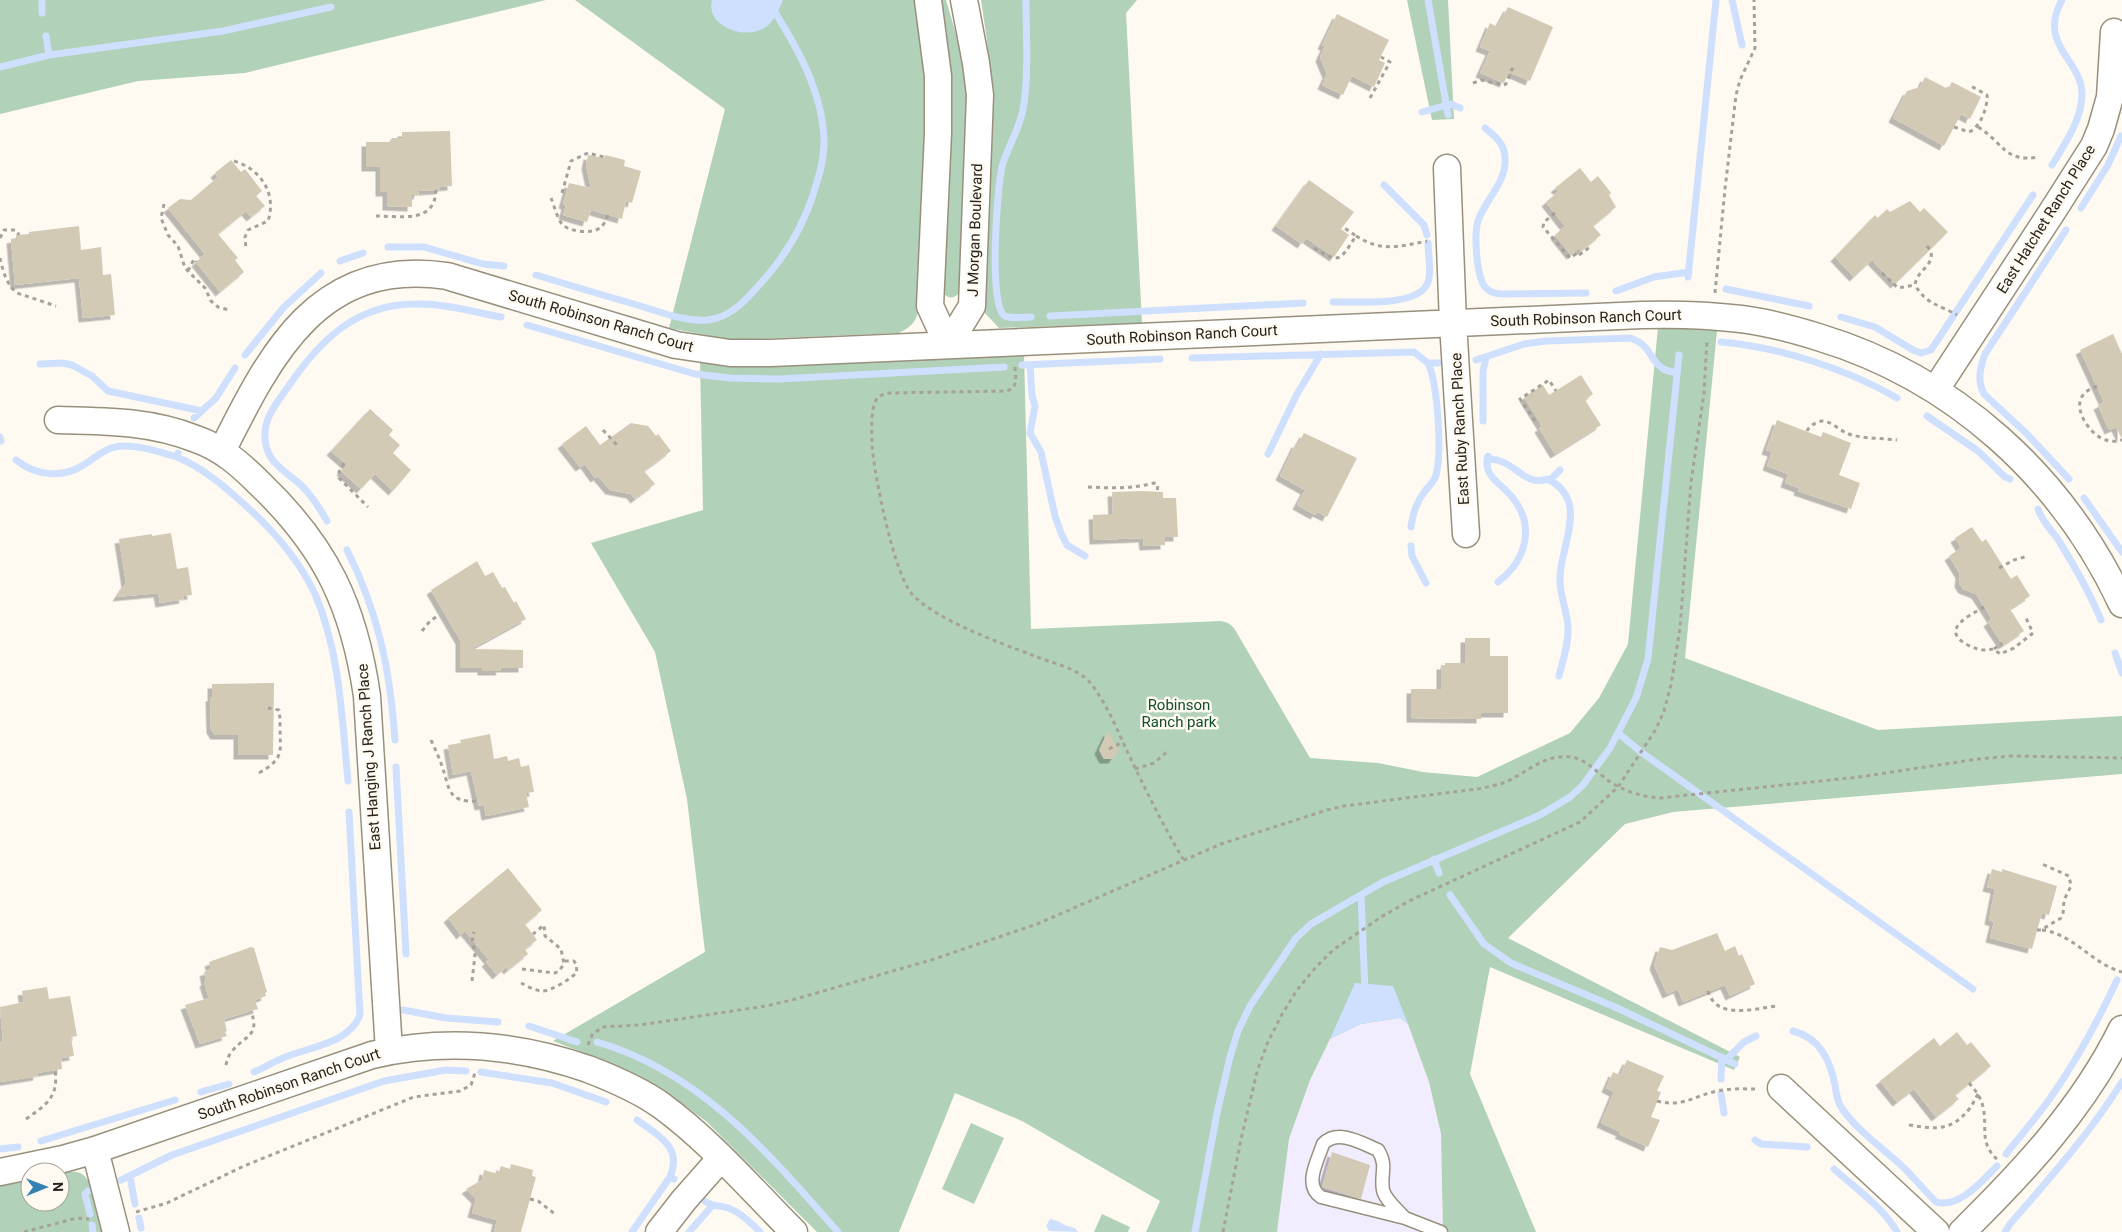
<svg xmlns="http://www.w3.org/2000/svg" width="2122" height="1232" font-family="Roboto,sans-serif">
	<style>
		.industrial { fill: #f2edfe }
		.green { fill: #b1d1b9 }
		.water { fill: #cee0fe }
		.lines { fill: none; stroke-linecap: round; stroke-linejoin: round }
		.stream { stroke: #cee0fe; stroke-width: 7 }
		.building { fill: #d3cab5; filter: url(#shadow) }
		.lane-casing { stroke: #98907c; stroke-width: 15 }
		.street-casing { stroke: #98907c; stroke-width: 29 }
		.path { stroke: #a6a299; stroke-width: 3; stroke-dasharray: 4 4; stroke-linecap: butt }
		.lane { stroke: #fff; stroke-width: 12 }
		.street { stroke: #fff; stroke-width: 26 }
		.labels { text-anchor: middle; stroke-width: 5; stroke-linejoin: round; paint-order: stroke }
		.street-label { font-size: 15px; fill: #28241c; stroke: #fefaf1 }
		.park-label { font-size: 15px; fill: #114e2b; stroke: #fefaf1 }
	</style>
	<defs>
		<filter id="shadow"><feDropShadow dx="-4.5" dy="4.5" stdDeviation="0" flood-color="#0004"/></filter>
	</defs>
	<rect width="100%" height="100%" fill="#fefaf1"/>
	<path class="industrial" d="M 1400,1018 L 1408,1024 L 1429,1082 L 1441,1134 L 1443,1232 L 1277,1232 L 1289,1139 L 1310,1080 L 1330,1039 L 1361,1024 Z"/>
	<path class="green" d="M 0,0 L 546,0 L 245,73 L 138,81 L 0,114 Z
		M 575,0 L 915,0 L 925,68 L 926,108 L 919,309 C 916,322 911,327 899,333 L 731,340 L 669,328 L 725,109 Z
		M 939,0 L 946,0 L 965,65 L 968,89 L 960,291 C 956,299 948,300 943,292 Z
		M 981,0 L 1137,0 L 1126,13 L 1142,323 L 999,328 L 984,312 L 991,86 L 987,40 Z
		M 1407,0 L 1448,0 L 1454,119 L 1432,120 Z
		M 1658,327 L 1717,331 L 1685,658 L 1878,730 L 2122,716 L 2122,774 L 1673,812 L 1625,824 L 1508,938 L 1740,1057 L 1734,1070 L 1490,967 L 1470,1074 L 1536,1232 L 1443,1232 L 1441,1134 L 1429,1082 L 1408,1024 L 1400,1018 L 1361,1024 L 1330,1039 L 1310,1080 L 1289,1139 L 1277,1232 L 1146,1232 L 1160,1201 L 1022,1121 L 955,1093 L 899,1232 L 817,1232 L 707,1122 L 669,1094 L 605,1061 L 553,1041 L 705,952 L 687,799 L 655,652 L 591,543 L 703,510 L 700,361 L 739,366 L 771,367 L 1024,353 L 1031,629 L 1221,621 L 1228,623 L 1234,628 L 1310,758 L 1378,763 L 1423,772 L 1477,777 L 1570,733 L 1599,698 L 1628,644 Z
		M 971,1123 L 1004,1138 L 974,1204 L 942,1189 Z
		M 67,1172 C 71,1172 76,1171 80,1173 C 95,1179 100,1217 103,1232 L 0,1232 L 0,1183 L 30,1178 L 30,1202 L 60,1202 L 60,1173 Z
		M 1102,1214 L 1130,1227 L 1128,1232 L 1094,1232 Z"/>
	<path class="water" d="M 712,0 L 783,0 C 780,8 773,23 766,27 C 747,41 705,27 712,0 Z
		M 1355,983 L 1393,986 L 1408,1024 L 1400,1018 L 1361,1024 L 1330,1039 Z
		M 1050,1219 C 1060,1220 1064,1227 1075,1228 L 1078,1232 L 1049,1231 L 1046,1226 Z"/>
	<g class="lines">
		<path class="stream" d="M 42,0 L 42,13
			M 1026,0 C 1026,36 1029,75 1023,110 C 1019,129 1009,145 1003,163 C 997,182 988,308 1005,316 C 1012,319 1024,317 1031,317
			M 1428,0 L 1448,115
			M 1732,0 L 1742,45
			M 46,36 L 49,55
			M 0,67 L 49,55 L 223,31 L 331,7
			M 1422,112 L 1451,104 L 1460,108
			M 1485,128 C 1495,136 1505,144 1505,158 C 1507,182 1485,200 1478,221 C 1474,234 1476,278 1486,288 C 1491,293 1497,294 1503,294 L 1586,293
			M 2052,165 C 2065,144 2082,119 2082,94 C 2082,60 2037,45 2062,0
			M 1384,185 L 1424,225 L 1427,235
			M 2081,208 L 2108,165 L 2121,136
			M 2066,230 L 1985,354 C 1980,368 1977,380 1984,394 L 2028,435 L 2069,479
			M 388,247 L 424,247 L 483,264 L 504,266
			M 340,261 L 363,253
			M 536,275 C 569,285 602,295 634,304 C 658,311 683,322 708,320 C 734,317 751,294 767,276 C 787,253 802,227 812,198 C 818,179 824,162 824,142 C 823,90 795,43 767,0
			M 1688,277 L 1716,0
			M 1726,289 L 1809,306
			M 1616,291 L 1654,277 L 1689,272
			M 1333,302 C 1356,301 1413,307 1426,286 C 1433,276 1428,255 1428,243
			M 1050,316 L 1303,303
			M 1841,317 L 1875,327 L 1913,350 L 1921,353 L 1931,350 L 2033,195
			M 527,325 L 695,374 L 730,378 L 780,379 L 1004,367
			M 1721,342 C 1779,347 1847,369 1897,398
			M 245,355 L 284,307 L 321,273
			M 1192,358 L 1414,352 L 1428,363 L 1438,363
			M 1476,360 L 1524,344 L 1546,341 L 1630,338 C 1653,346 1648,359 1662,368 C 1666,371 1673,372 1677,373
			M 40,364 L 62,363 L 72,365 L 92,376 L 108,391 L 202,411
			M 1022,365 L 1160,359
			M 1030,365 L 1032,396 L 1035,406 L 1030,433 L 1041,452 L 1055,516 L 1061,533 L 1067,545 L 1085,556
			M 1927,416 L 1978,451 L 2005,477 L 2010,479
			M 194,418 L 216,398 L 235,368
			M 1483,421 L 1483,371 L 1486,358
			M 0,437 L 1,441
			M 1268,454 L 1297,394 L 1321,354
			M 1488,456 C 1482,476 1502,484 1512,497 C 1536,526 1526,561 1498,582
			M 177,457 C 203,468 224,486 245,505 C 273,530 299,560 315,594 C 340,652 342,719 348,781
			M 1487,459 C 1513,457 1524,488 1547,479 C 1590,499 1561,544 1560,577 C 1559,594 1567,610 1568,626 C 1569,643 1563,660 1559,676
			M 16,460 C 36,476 63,479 85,464 C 95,458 104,449 115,447 C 134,443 159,452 177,457 L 178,453
			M 1550,480 L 1560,470
			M 2084,498 L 2122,552
			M 2038,509 C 2042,522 2052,530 2059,541 C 2075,567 2090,593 2101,620
			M 327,521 C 320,509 313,497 303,487 C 291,475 272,466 267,449 C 259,424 274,406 288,387 C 319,341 356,304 415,304 C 444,303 473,312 501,317
			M 1411,527 C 1413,513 1416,503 1425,491 C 1429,486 1434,482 1436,475 C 1442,453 1438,384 1428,363
			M 1411,546 L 1412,556 L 1426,583
			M 347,550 C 379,614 390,670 395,740
			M 2115,653 L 2122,673
			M 1618,733 L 1641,752 L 1973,989
			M 396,767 L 406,954
			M 1434,859 L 1439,873
			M 1361,895 L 1365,991
			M 1450,895 L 1484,944 L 1511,963 L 1615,1007 L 1735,1064
			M 403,1010 L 446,1018 L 498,1022
			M 529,1026 L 577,1042
			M 1793,1031 C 1820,1038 1830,1060 1835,1085 C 1836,1092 1837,1100 1841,1107 C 1856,1130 1884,1149 1904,1168 C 1915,1179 1925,1191 1936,1202 C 1959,1209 1982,1181 1997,1166
			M 597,1042 C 701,1072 769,1154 838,1232
			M 1727,1059 L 1744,1042 L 1756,1036
			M 254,1072 C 264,1068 273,1062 283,1058 C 308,1047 349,1044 360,1015 L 349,812
			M 481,1072 L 552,1083 L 606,1102
			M 1721,1079 L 1722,1057
			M 201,1092 L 229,1084
			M 1721,1094 L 1724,1113
			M 637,1120 C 658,1135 683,1147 670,1177 L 674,1179
			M 1755,1140 L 1761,1144 L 1807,1147
			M 41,1141 L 175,1100
			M 0,1149 L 18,1147
			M 2006,1154 C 2021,1135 2037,1117 2051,1097 C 2077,1060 2098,1021 2117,980
			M 1834,1169 C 1855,1188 1883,1207 1897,1232
			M 130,1176 L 135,1204
			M 121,1180 L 172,1155 L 384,1081 L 446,1070 L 466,1071
			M 88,1191 L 85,1194 L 90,1214
			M 705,1201 C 713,1207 719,1205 728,1208 C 740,1212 751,1223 760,1232
			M 139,1218 L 141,1228
			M 92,1225 L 93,1232
			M 632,1232 L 670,1177
			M 689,1232 L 712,1206
			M 1195,1232 L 1217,1113 L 1230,1057 L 1238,1031 L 1250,1006 L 1296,938 L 1311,924 L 1383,882 L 1540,815 L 1570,797 L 1583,785 L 1610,748 L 1636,698 L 1648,659 L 1679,355
			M 2005,1232 L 2010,1224 C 2050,1178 2090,1133 2122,1082"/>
	</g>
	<path class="building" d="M 1508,7 L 1553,27 L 1530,81 L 1509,72 L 1504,83 L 1480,73 L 1490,51 L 1480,47 L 1490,23 L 1497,27 Z
		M 1337,14 L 1389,40 L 1379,60 L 1385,63 L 1374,87 L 1352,76 L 1343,95 L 1322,85 L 1327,74 L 1320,57 L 1325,46 L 1322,45 Z
		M 1925,77 L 1948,89 L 1952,82 L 1981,97 L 1970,119 L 1961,114 L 1944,146 L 1893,118 L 1907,91 L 1920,87 Z
		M 450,131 L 452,186 L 440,187 L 440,190 L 419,191 L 418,195 L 412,195 L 412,207 L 387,206 L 387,192 L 380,192 L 380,167 L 366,167 L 366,142 L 389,142 L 392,138 L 402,138 L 402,132 Z
		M 588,155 L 604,158 L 605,155 L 625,160 L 624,166 L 641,171 L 632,203 L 626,201 L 622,219 L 591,210 L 587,222 L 563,215 L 566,205 L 563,204 L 569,183 L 591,188 L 586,165 Z
		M 231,160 L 241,172 L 245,169 L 262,191 L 256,196 L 265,206 L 251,217 L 246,211 L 218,234 L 238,258 L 235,260 L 244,272 L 220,292 L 196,262 L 205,254 L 168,208 L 180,199 L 191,200 L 218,177 L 215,173 Z
		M 1580,168 L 1591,182 L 1598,176 L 1611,193 L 1609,195 L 1616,207 L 1593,226 L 1601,235 L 1581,251 L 1579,248 L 1571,255 L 1555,235 L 1565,226 L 1546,202 L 1559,191 L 1555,188 Z
		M 1309,180 L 1354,212 L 1341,229 L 1349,235 L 1334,257 L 1306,238 L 1302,244 L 1276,226 Z
		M 1910,201 L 1920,212 L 1924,208 L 1948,232 L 1895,284 L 1872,260 L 1854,277 L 1835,257 L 1875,215 L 1878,218 L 1887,209 L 1890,212 Z
		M 79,226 L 81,250 L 101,247 L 103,275 L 111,274 L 115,315 L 83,318 L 79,278 L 15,285 L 11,239 L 16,238 L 16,235 L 29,234 L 29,232 Z
		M 2113,334 L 2122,354 L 2122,439 L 2116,427 L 2109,430 L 2098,405 L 2104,402 L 2080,350 Z
		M 1581,375 L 1593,394 L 1585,400 L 1601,425 L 1555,454 L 1539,428 L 1542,426 L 1524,397 L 1543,385 L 1549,395 Z
		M 370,409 L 393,430 L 389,435 L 400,445 L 393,453 L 411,470 L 393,491 L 375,474 L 361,489 L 341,471 L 347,465 L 331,451 Z
		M 1777,420 L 1821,437 L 1823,432 L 1851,443 L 1839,475 L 1860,483 L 1851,509 L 1798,491 L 1799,488 L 1785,483 L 1788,474 L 1767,466 L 1772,452 L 1766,450 Z
		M 631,423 L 648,426 L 656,436 L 658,434 L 671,451 L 644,471 L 655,484 L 635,499 L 631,494 L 610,490 L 598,476 L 595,478 L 585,464 L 580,467 L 562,444 L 586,426 L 600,445 Z
		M 1304,433 L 1357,458 L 1327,517 L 1317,512 L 1315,515 L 1297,505 L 1305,490 L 1280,476 L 1296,443 L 1298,444 Z
		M 1141,491 L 1163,492 L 1163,498 L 1176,498 L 1178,537 L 1165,537 L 1165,545 L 1144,546 L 1143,538 L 1094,540 L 1093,515 L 1113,514 L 1112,492 Z
		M 1972,527 L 1982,542 L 1986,539 L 2011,579 L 2017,575 L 2030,596 L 2010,609 L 2024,631 L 2003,645 L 1988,622 L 1992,619 L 1976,594 L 1963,589 L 1959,583 L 1960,574 L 1949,556 L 1961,548 L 1955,538 Z
		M 171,533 L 177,569 L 188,567 L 192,595 L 183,596 L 184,599 L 160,603 L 158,593 L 117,597 L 126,583 L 119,539 L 152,534 L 152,536 Z
		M 477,561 L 485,576 L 493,572 L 502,588 L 505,587 L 514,603 L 516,601 L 526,619 L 471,649 L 523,650 L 523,668 L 500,668 L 501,671 L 482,671 L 482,668 L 460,668 L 460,640 L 431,590 Z
		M 1465,638 L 1490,638 L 1490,656 L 1508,656 L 1508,713 L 1481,713 L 1481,719 L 1411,718 L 1411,689 L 1441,689 L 1441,665 L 1445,665 L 1445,663 L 1465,663 Z
		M 274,683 L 273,755 L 238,755 L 238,735 L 215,735 L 211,729 L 210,697 L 212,697 L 212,684 Z
		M 1108,731 L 1119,750 L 1113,759 L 1104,759 L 1099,750 Z
		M 490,734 L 494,759 L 507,756 L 508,761 L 519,758 L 521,767 L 529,765 L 534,792 L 526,793 L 529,807 L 486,816 L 484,805 L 479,806 L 471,771 L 453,775 L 448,745 L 461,743 L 460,740 Z
		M 508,868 L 542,910 L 525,924 L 537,940 L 525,949 L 528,954 L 508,970 L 506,967 L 497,975 L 486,962 L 489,960 L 465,931 L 461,935 L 448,918 Z
		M 1992,869 L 2002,872 L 2002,869 L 2057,886 L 2049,915 L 2042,913 L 2032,949 L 1990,938 L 1994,922 L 1989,920 L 1995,889 L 1987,887 Z
		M 1717,933 L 1725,951 L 1735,946 L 1739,956 L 1742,954 L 1755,984 L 1730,996 L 1725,985 L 1683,1002 L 1678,989 L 1667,994 L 1654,965 L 1660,947 L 1672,950 Z
		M 251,947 L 254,948 L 267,992 L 265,993 L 266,996 L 255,1000 L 258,1009 L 224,1019 L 227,1031 L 225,1032 L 227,1036 L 200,1044 L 185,1005 L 209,998 L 204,982 L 206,981 L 204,972 L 211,969 L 209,962 Z
		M 47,987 L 49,999 L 70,996 L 77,1036 L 71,1037 L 74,1056 L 61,1058 L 62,1069 L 37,1073 L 38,1076 L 0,1082 L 0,1043 L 3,1042 L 0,1007 L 24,1002 L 22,991 Z
		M 1957,1032 L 1967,1045 L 1971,1042 L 1991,1066 L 1955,1095 L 1959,1099 L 1936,1117 L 1914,1089 L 1897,1102 L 1880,1081 L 1934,1038 L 1940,1046 Z
		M 1627,1060 L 1664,1076 L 1657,1091 L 1661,1092 L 1651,1117 L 1660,1120 L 1648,1147 L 1619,1134 L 1621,1132 L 1601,1123 L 1614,1092 L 1606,1088 L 1613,1072 L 1620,1075 Z
		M 1332,1152 L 1370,1165 L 1361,1199 L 1322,1187 Z
		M 511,1164 L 533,1170 L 532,1176 L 536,1177 L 521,1232 L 494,1232 L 497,1220 L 472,1213 L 476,1199 L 466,1189 L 482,1180 L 484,1170 L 498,1174 L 501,1166 L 510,1169 Z"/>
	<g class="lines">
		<defs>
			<path id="lane" d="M 1405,1218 C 1398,1210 1385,1200 1383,1190 C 1380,1174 1388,1166 1378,1150 C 1363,1144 1338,1128 1323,1144 C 1318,1160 1303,1185 1321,1197 L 1405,1218 L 1441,1232"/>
			<path id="street" d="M 928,0 L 938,76 L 938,133 L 930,306 L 948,345
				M 1447,168 L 1453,323 L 1466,534
				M 948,345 L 972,306 L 980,95 L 976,63 L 964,0
				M 1936,389 L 2052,212 L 2094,146 L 2101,129 L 2110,97 L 2114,32
				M 58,420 C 106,421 151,421 196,439 C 222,448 241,465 260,484 C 326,547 354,606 367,696 L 389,1051
				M 222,451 C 271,353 319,257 447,276 L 676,345 L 730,353 L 771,353 L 1642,315 C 1675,314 1708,315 1741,319 C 1767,322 1792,329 1818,337 C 1954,378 2062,476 2122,604
				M 1781,1088 L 1936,1232
				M 95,1150 L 116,1232
				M 0,1172 L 63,1159 L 95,1150 L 372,1055 C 446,1038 516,1044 588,1069 C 614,1079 640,1090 662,1106 C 711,1142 751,1189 794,1232
				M 659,1232 L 684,1200 L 721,1158
				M 1962,1232 C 2024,1171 2083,1108 2122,1029"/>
		</defs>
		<use href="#lane" class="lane-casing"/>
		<use href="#street" class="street-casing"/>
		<path class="path" d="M 1473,83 L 1481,80 L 1503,85 L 1506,84 L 1513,67
			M 1370,98 L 1390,62 L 1381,57
			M 1954,127 L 1969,132 C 1980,128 1988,107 1987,95 L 1969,85
			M 1978,127 C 2003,142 2004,163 2038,157
			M 234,161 C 261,169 277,194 268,221 L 248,230 L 245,237 L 246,249
			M 562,193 L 571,161 L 588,153 L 604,157
			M 551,198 C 554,205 557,218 562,224 C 569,232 591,234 600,228 C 604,225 606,220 608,215
			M 164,204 L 161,218 L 168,235 L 178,246 L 185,268 L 205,288 L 211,301 L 218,307 L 229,310
			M 1555,213 L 1544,222 L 1543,227 L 1570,258 L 1577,253 L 1579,255 L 1590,247
			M 376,216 C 401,216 435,224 436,190
			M 1356,236 C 1382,252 1398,247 1427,241
			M 0,238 L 4,230 L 16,230 L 19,235
			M 1927,246 C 1941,263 1917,268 1915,285 C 1927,305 1938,304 1957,315
			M 1314,248 C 1341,264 1339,261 1356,236 L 1343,227
			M 0,258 C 3,271 6,284 17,293 L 56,306
			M 188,271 L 194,259 L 196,262
			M 1882,273 L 1898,288 L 1915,285
			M 1715,293 L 1725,189 L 1736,95 L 1740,80 L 1755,48 L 1754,0
			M 1015,367 L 1016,382 L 1013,388 L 1007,391 L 889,393 C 884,394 879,395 876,400 C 870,411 872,433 872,445 C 874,474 894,574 912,594 C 934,619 1000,643 1032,655 C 1051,663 1080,668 1092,685 C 1108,706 1118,732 1129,755 C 1146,791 1163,825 1183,859
			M 2097,386 C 2094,388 2089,389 2086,392 C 2069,405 2090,436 2106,440 C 2111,442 2117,441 2122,440
			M 1535,421 L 1520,399 L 1549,380 L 1556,391
			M 603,430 L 617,445 L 620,444
			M 1807,431 C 1809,426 1816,422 1822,421 C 1831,421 1838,429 1846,433 C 1861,439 1881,438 1897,440
			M 344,463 L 339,472 L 339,478 L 368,507
			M 1088,487 C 1110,488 1132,489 1154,483 L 1158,485 L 1157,492
			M 1999,568 L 2014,560 L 2028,556
			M 1984,607 C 1976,612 1960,619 1956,629 C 1952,641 1978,651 1986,650 C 1989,650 1991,649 1994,649 L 2000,654 L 2014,648 L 2033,633 L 2026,618
			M 422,631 L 430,621 L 439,615
			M 1994,649 L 2002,643
			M 431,740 C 435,749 439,757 442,766 C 450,789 447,803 478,801
			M 1109,749 L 1123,742
			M 1135,769 L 1154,763 L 1169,750
			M 259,773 C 285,758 280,752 280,726 C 280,720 280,716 279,710 L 268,708
			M 2037,930 L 2041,930 L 2061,918 L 2063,914 L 2064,900 L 2071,886 L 2069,876 L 2042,864
			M 2042,930 C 2074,934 2092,964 2122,972
			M 522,969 L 555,973 L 559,971 L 564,964 L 561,949 L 545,936 L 544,925 L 533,934
			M 472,981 L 475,955 L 472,937 L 474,932
			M 521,983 C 527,986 534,990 541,991 C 550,992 571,979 577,972 L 576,964 L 574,961 L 564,961
			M 1708,991 C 1709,995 1711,999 1714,1002 C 1727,1017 1759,1008 1777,1006
			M 588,1045 L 592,1035 L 602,1027 L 640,1025 L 766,1006 L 792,1000 L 931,960 L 1037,924 L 1221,844 L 1327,810 L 1344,806 L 1484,788 C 1490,786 1497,785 1503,783 C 1522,776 1538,759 1559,757 C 1587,753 1596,776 1619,787 C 1631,793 1645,797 1660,798 L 1859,777 L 1978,759 L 2012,756 L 2122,758
			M 226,1065 C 227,1060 229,1054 233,1050 C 246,1035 260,1036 251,1011
			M 1969,1083 C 1975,1090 1981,1097 1983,1107 C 1988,1129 1978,1143 1999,1161
			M 1657,1101 C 1683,1108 1695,1095 1718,1091 C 1731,1088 1745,1089 1758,1089
			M 26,1119 C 46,1105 59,1097 55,1070
			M 1909,1125 C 1936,1129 1951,1132 1970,1108 C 1973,1104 1975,1099 1978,1094
			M 530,1199 L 538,1201 L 555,1214
			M 136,1212 L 167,1203 L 244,1166 L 414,1097 L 460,1091 L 471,1085 L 476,1070
			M 24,1232 L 77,1218 L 89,1219
			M 1223,1232 L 1241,1139 L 1257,1072 L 1267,1044 L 1281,1016 L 1297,990 L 1316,967 L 1333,950 L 1381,917 L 1409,901 L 1580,822 L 1618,787 L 1656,729 L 1664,711 L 1671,685 L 1680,628 L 1691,482 L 1704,393 L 1707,339"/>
		<use href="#lane" class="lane"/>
		<use href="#street" class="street"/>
	</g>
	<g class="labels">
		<g class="street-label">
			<text transform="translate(2046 219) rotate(-58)" y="5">East Hatchet Ranch Place</text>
			<text transform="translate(975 230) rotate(-88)" y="5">J Morgan Boulevard</text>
			<text transform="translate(1586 318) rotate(-2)" y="5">South Robinson Ranch Court</text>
			<text transform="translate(601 321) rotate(16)" y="5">South Robinson Ranch Court</text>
			<text transform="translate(1182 335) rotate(-3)" y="5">South Robinson Ranch Court</text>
			<text transform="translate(1460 429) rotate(-93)" y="5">East Ruby Ranch Place</text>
			<text transform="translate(369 757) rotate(-94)" y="5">East Hanging J Ranch Place</text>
			<text transform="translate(289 1084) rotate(-19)" y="5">South Robinson Ranch Court</text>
		</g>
		<g class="park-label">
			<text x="1179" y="710">Robinson<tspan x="1179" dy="17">Ranch park</tspan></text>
		</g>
	</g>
	<g transform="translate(45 1187) rotate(89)"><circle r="24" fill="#fefaf1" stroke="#a8a49c"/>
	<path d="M0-4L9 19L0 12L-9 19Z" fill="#3482b4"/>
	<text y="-8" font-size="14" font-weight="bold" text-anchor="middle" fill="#28241c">N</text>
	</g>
</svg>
